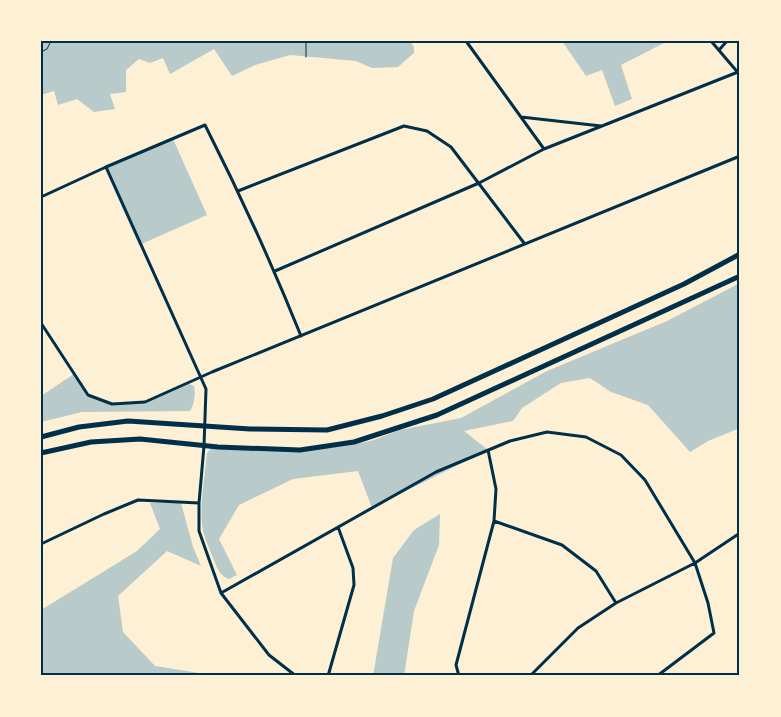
<svg xmlns="http://www.w3.org/2000/svg" width="781" height="717" font-family="Commissioner,sans-serif">
	<style>
		.green { fill: #b9caca }
		.lines { fill: none; stroke-linecap: round; stroke-linejoin: round }
		.path { stroke: #003049; stroke-width: 1 }
		.minor { stroke: #003049; stroke-width: 3 }
		.secondary { stroke: #003049; stroke-width: 5 }
		.neatline { fill: none; stroke: #003049; stroke-width: 2 }
	</style>
	<rect width="100%" height="100%" fill="#fdf0d5"/>
	<path class="green" d="M 41,41 L 410,41 L 414,47 L 414,53 L 398,67 L 372,68 L 356,61 L 290,55 L 255,65 L 232,76 L 214,49 L 170,74 L 163,58 L 150,63 L 139,59 L 126,70 L 126,92 L 110,94 L 115,109 L 94,112 L 77,99 L 58,105 L 54,91 L 41,95 Z
		M 562,41 L 668,41 L 621,65 L 632,99 L 615,106 L 602,70 L 586,76 Z
		M 173,139 L 207,215 L 139,245 L 105,169 Z
		M 740,283 L 740,428 L 708,441 L 690,452 L 648,405 L 611,392 L 590,378 L 561,383 L 522,408 L 513,421 L 464,431 L 488,450 L 372,508 L 358,471 L 293,479 L 239,505 L 219,539 L 237,575 L 229,579 C 219,576 217,567 213,558 C 209,547 203,536 202,524 C 200,501 205,476 207,453 L 211,448 L 276,451 L 336,447 L 371,441 L 400,430 L 461,418 L 547,371 L 667,321 Z
		M 74,374 L 88,395 L 112,404 L 145,402 L 187,383 L 194,386 C 196,394 194,405 190,411 L 82,412 L 41,422 L 41,396 Z
		M 150,503 L 181,503 L 193,547 L 201,566 L 167,551 L 118,596 L 123,632 L 155,666 L 218,676 L 41,676 L 41,610 L 137,551 L 160,529 Z
		M 440,514 L 439,545 L 414,611 L 404,676 L 373,676 L 393,558 L 414,530 Z"/>
	<g class="lines">
		<path class="path" d="M 41,52 L 47,49 L 51,41
			M 306,57 L 306,41"/>
		<path class="minor" d="M 466,41 L 544,149
			M 711,41 L 740,75
			M 719,50 L 727,41
			M 521,117 L 601,126
			M 106,167 L 206,389 L 204,446 L 199,503 L 199,531 L 221,593 L 269,655 L 296,676
			M 238,191 L 404,126 L 427,131 L 451,147 L 524,243
			M 41,197 L 106,167 L 205,125 C 240,194 272,264 301,336
			M 275,271 L 479,183 L 544,149 L 738,72
			M 41,323 L 88,395 L 112,404 L 145,402 L 212,372 L 740,156
			M 494,521 L 562,545 L 596,571 L 616,603
			M 41,544 L 104,514 L 138,500 L 199,503
			M 221,593 L 436,472 L 510,441 L 547,432 L 586,437 L 621,455 L 645,480 L 695,563 L 708,603 L 714,633 L 657,676
			M 328,676 L 354,585 L 353,568 L 338,527
			M 459,676 L 456,665 L 494,521 L 496,489 L 488,450
			M 530,676 L 578,628 L 616,603 L 695,563 L 740,533"/>
		<path class="secondary" d="M 41,437 L 79,427 L 128,421 L 250,429 L 327,430 L 382,416 L 433,399 L 684,284 L 740,254
			M 41,453 L 91,442 L 140,439 L 218,447 L 300,450 L 354,442 L 437,415 L 740,276"/>
	</g>
	<rect width="781" height="717" fill="none" stroke="#fdf0d5" stroke-width="85"/>
	<rect x="42" y="42" width="696" height="632" class="neatline"/>
</svg>
